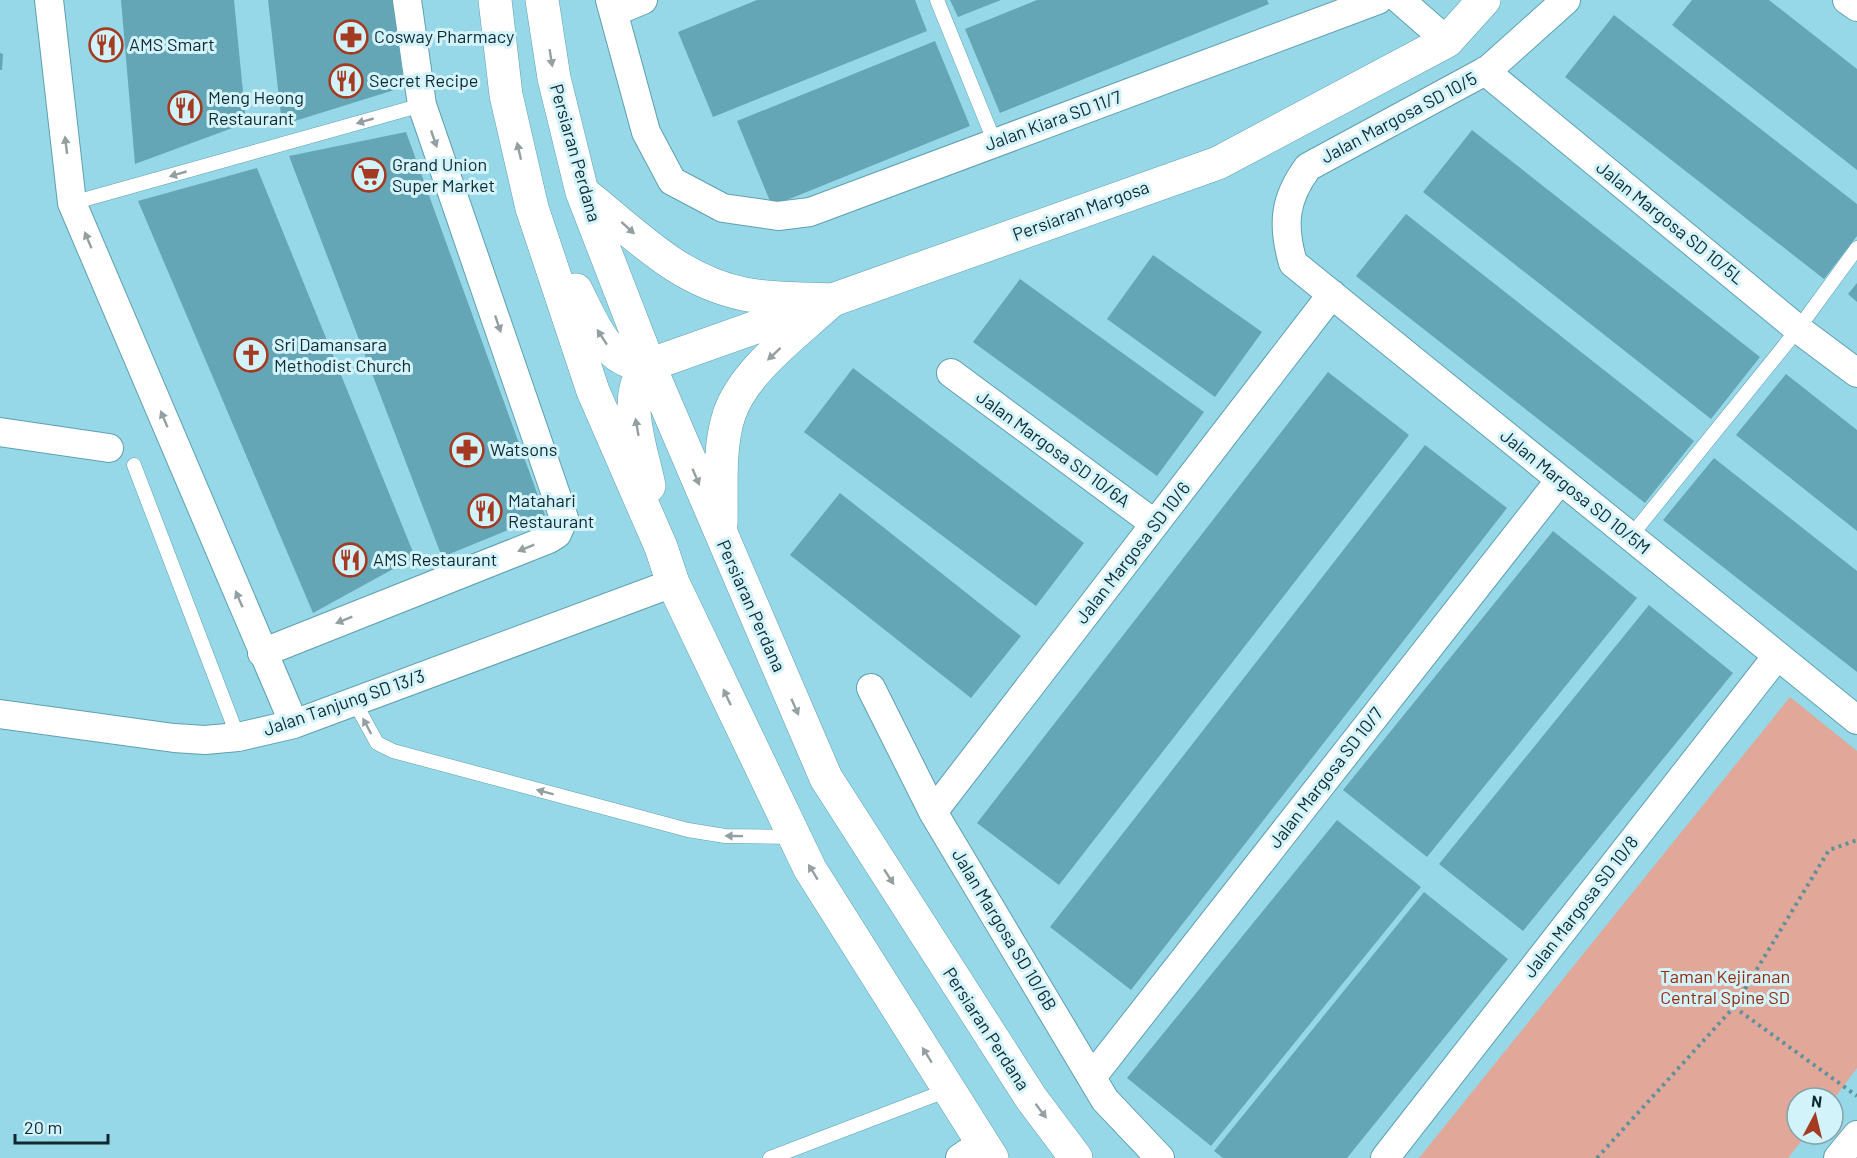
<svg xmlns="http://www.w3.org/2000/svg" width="1857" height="1158" font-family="Barlow,sans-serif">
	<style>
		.green { fill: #e1a798 }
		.building { fill: #65a6b6 }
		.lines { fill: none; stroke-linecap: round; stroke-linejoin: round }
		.service-casing { stroke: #5fa0af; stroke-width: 15 }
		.minor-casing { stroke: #5fa0af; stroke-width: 30 }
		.tertiary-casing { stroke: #5fa0af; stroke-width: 34 }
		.secondary-casing { stroke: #5fa0af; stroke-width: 34 }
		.path { stroke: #5f919d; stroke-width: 4; stroke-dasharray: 3 4.5; stroke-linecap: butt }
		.service { stroke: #fff; stroke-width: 14 }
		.minor { stroke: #fff; stroke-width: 28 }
		.tertiary { stroke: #fff; stroke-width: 33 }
		.secondary { stroke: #fff; stroke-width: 33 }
		.oneway { fill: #939fa1 }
		.labels { text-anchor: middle; stroke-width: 6; stroke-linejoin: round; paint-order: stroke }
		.poi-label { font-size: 18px; fill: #0e292f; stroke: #d3f3fb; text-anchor: start }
		.street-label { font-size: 18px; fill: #0e292f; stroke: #d3f3fb }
		.park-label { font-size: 18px; fill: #962a0d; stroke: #d3f3fb }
	</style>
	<rect width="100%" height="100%" fill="#96d8e8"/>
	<path class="green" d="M 1790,697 L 1857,751 L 1857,1068 L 1833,1100 L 1797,1098 L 1797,1134 L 1807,1134 L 1788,1158 L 1419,1158 Z"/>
	<path class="building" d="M 121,0 L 234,0 L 246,123 L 135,164 Z
		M 268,0 L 393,0 L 404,87 L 282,125 Z
		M 757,0 L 915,0 L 927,31 L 713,117 L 678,32 Z
		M 950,0 L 1001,0 L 958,17 Z
		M 1037,0 L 1267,0 L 1269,4 L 1000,113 L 965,29 Z
		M 1692,0 L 1769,0 L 1857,69 L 1857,170 L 1672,25 Z
		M 1614,15 L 1857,204 L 1857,236 L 1824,279 L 1565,77 Z
		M 935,41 L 970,126 L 772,206 L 737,121 Z
		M 0,53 L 3,54 L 2,70 L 0,70 Z
		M 1472,130 L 1760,357 L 1711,419 L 1423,192 Z
		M 406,132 L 545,515 L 442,557 L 289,156 Z
		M 257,168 L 415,557 L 313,613 L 138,201 Z
		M 1406,214 L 1694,441 L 1645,503 L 1356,276 Z
		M 1153,255 L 1262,332 L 1215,397 L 1107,319 Z
		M 1020,279 L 1204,412 L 1157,476 L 973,342 Z
		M 1857,283 L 1857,302 L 1848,294 Z
		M 853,368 L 1084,543 L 1036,606 L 804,432 Z
		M 1328,372 L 1409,435 L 1059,885 L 977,823 Z
		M 1786,374 L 1857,430 L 1857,531 L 1736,435 Z
		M 1425,445 L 1507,508 L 1131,990 L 1050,927 Z
		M 1714,458 L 1857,571 L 1857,672 L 1663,520 Z
		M 840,493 L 1021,636 L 971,698 L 790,555 Z
		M 1553,531 L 1637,598 L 1427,857 L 1343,790 Z
		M 1649,605 L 1733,673 L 1523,931 L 1439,864 Z
		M 1337,820 L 1421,887 L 1211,1146 L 1127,1078 Z
		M 1424,892 L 1508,959 L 1347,1158 L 1223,1158 L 1214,1151 Z"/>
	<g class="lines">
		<defs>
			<path id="service" d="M 937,0 L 995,143
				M 72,203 L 422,105
				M 134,465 L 238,737
				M 1630,537 L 1798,329 L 1857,248
				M 354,701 L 377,743 L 393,751 L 688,830 L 725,836 L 793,837
				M 770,1158 L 948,1090"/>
			<path id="minor" d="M 49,0 L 72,203 L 294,724
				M 610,0 L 646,132 L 672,181 L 723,208 L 778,216 L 810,212 L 1378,0
				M 1400,0 L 1447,41
				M 1566,0 L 1489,69 L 1308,167 C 1284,199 1282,225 1293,263 L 1857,720
				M 1847,0 L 1857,7
				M 614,12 L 643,0
				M 1485,71 L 1798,329 L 1857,373
				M 951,373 L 1155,524
				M 0,432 L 109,448
				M 262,653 L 549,539 L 557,534 L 564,518 L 422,105 L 407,0
				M 871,688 L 933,812 L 1105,1100 L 1160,1158
				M 0,714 L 174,738 L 205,740 L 238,737 L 294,724 L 673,583
				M 933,812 L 1332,294
				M 1092,1077 L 1560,480
				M 960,1158 L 981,1144
				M 1385,1158 L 1777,656
				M 1838,1158 L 1857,1135"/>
			<path id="tertiary" d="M 649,365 L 1218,163 L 1447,41 L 1484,0"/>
			<path id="secondary" d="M 495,0 L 506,95 L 532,208 L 593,391 L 661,547 L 673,583 L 810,869 L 992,1158
				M 542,0 L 554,78 L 582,192 L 649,365 L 826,778 L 1031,1098 L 1076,1158
				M 582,192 C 635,233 676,280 744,294 C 772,300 804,298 832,300
				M 576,290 C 593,323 606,365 649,365
				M 649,486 C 642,449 619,395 649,365
				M 721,524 C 722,489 718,449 729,415 C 744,370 798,332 832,300"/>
		</defs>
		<use href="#service" class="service-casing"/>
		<use href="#minor" class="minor-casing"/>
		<use href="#tertiary" class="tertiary-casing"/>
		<use href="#secondary" class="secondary-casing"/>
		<path class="path" d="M 1734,1007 L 1857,1096
			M 1597,1158 L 1734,1007 L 1829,850 L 1857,840"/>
		<use href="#service" class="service"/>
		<use href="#minor" class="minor"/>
		<use href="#tertiary" class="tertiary"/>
		<use href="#secondary" class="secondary"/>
	</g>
	<defs><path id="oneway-solid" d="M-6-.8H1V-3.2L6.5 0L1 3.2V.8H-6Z" transform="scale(1.5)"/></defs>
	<g class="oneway">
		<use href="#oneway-solid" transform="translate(551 58) rotate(81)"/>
		<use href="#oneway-solid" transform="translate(365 121) rotate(164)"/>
		<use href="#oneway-solid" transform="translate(434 139) rotate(71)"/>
		<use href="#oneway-solid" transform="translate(66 145) rotate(-97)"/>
		<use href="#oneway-solid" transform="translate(519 151) rotate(-103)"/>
		<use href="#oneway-solid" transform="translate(178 174) rotate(164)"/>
		<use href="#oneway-solid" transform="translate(628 228) rotate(42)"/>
		<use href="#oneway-solid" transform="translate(88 240) rotate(-113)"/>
		<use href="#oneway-solid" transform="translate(498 324) rotate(71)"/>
		<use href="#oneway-solid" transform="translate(602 337) rotate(-123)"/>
		<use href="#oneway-solid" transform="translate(774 354) rotate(137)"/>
		<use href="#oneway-solid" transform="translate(164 419) rotate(-113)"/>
		<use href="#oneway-solid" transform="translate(637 427) rotate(-100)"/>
		<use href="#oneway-solid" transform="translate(696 477) rotate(67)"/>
		<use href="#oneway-solid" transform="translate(526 548) rotate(158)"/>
		<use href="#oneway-solid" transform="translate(239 599) rotate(-113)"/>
		<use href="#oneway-solid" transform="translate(344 620) rotate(158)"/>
		<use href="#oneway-solid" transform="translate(727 697) rotate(-115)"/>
		<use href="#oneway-solid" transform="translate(795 707) rotate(66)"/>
		<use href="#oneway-solid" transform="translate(367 726) rotate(-118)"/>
		<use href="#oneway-solid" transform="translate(545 792) rotate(-165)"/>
		<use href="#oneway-solid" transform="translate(734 836) rotate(-179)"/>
		<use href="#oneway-solid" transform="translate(813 872) rotate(-121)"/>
		<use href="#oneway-solid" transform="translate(889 877) rotate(57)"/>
		<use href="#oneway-solid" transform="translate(927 1055) rotate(-122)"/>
		<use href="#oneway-solid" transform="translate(1041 1111) rotate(53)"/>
	</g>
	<defs>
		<symbol id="pharmacy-ring" viewBox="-11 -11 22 22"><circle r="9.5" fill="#d3f3fb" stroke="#a33a21" stroke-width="1.5"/><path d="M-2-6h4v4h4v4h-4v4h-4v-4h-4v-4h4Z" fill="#a33a21"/></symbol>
		<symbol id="restaurant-ring" viewBox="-11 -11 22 22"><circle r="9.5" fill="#d3f3fb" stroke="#a33a21" stroke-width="1.5"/><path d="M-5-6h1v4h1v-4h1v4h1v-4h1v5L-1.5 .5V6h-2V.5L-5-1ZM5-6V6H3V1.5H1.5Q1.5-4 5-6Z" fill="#a33a21"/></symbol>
		<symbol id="supermarket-ring" viewBox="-11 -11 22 22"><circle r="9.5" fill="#d3f3fb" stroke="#a33a21" stroke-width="1.5"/><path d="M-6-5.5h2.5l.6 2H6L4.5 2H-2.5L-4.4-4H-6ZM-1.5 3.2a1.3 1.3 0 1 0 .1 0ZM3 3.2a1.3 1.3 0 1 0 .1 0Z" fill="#a33a21"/></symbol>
		<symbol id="church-ring" viewBox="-11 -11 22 22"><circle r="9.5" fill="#d3f3fb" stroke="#a33a21" stroke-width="1.5"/><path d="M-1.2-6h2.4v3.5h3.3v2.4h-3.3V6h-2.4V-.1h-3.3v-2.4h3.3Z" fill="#a33a21"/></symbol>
	</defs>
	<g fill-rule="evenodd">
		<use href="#pharmacy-ring" x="332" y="18" width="38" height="38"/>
		<use href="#restaurant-ring" x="87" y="26" width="38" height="38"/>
		<use href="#restaurant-ring" x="327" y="62" width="38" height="38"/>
		<use href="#restaurant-ring" x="166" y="89" width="38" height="38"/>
		<use href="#supermarket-ring" x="350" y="156" width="38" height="38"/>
		<use href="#church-ring" x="232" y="336" width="38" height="38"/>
		<use href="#pharmacy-ring" x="448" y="431" width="38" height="38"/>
		<use href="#restaurant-ring" x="466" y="492" width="38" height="38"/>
		<use href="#restaurant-ring" x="331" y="541" width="38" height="38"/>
	</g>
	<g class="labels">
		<g class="poi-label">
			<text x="374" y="43">Cosway Pharmacy</text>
			<text x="129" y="51">AMS Smart</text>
			<text x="369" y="87">Secret Recipe</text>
			<text x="208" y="104">Meng Heong<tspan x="208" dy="21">Restaurant</tspan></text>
			<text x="392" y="171">Grand Union<tspan x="392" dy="21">Super Market</tspan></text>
			<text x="274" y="351">Sri Damansara<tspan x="274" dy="21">Methodist Church</tspan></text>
			<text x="490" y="456">Watsons</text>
			<text x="508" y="507">Matahari<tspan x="508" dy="21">Restaurant</tspan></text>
			<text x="373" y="566">AMS Restaurant</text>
		</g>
		<g class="street-label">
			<text transform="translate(1399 118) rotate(-28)" y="6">Jalan Margosa SD 10/5</text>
			<text transform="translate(1053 121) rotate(-20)" y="6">Jalan Kiara SD 11/7</text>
			<text transform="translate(575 153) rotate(74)" y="6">Persiaran Perdana</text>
			<text transform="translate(1081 211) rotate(-20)" y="6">Persiaran Margosa</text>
			<text transform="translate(1670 223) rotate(39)" y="6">Jalan Margosa SD 10/5L</text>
			<text transform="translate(1053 449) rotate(36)" y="6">Jalan Margosa SD 10/6A</text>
			<text transform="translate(1575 492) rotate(39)" y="6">Jalan Margosa SD 10/5M</text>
			<text transform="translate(1133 553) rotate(-52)" y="6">Jalan Margosa SD 10/6</text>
			<text transform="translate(751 606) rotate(66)" y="6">Persiaran Perdana</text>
			<text transform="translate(344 703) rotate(-19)" y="6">Jalan Tanjung SD 13/3</text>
			<text transform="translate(1326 778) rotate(-52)" y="6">Jalan Margosa SD 10/7</text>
			<text transform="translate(1581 907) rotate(-52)" y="6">Jalan Margosa SD 10/8</text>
			<text transform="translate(1004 930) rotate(59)" y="6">Jalan Margosa SD 10/6B</text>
			<text transform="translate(986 1029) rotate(57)" y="6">Persiaran Perdana</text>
		</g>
		<g class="park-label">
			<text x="1725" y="983">Taman Kejiranan<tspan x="1725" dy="21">Central Spine SD</tspan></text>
		</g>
	</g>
	<g transform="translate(1815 1116) rotate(7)"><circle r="28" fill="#d3f3fb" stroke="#84a2a9" stroke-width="1.5"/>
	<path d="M0-4.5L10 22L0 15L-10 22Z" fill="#a33a21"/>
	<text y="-9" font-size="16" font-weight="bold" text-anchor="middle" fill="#0e292f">N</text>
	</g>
	<path d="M15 1134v9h93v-9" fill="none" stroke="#0e292f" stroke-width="3"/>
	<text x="24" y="1134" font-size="18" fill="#0e292f" stroke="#d3f3fb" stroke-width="4.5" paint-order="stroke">20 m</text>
</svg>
